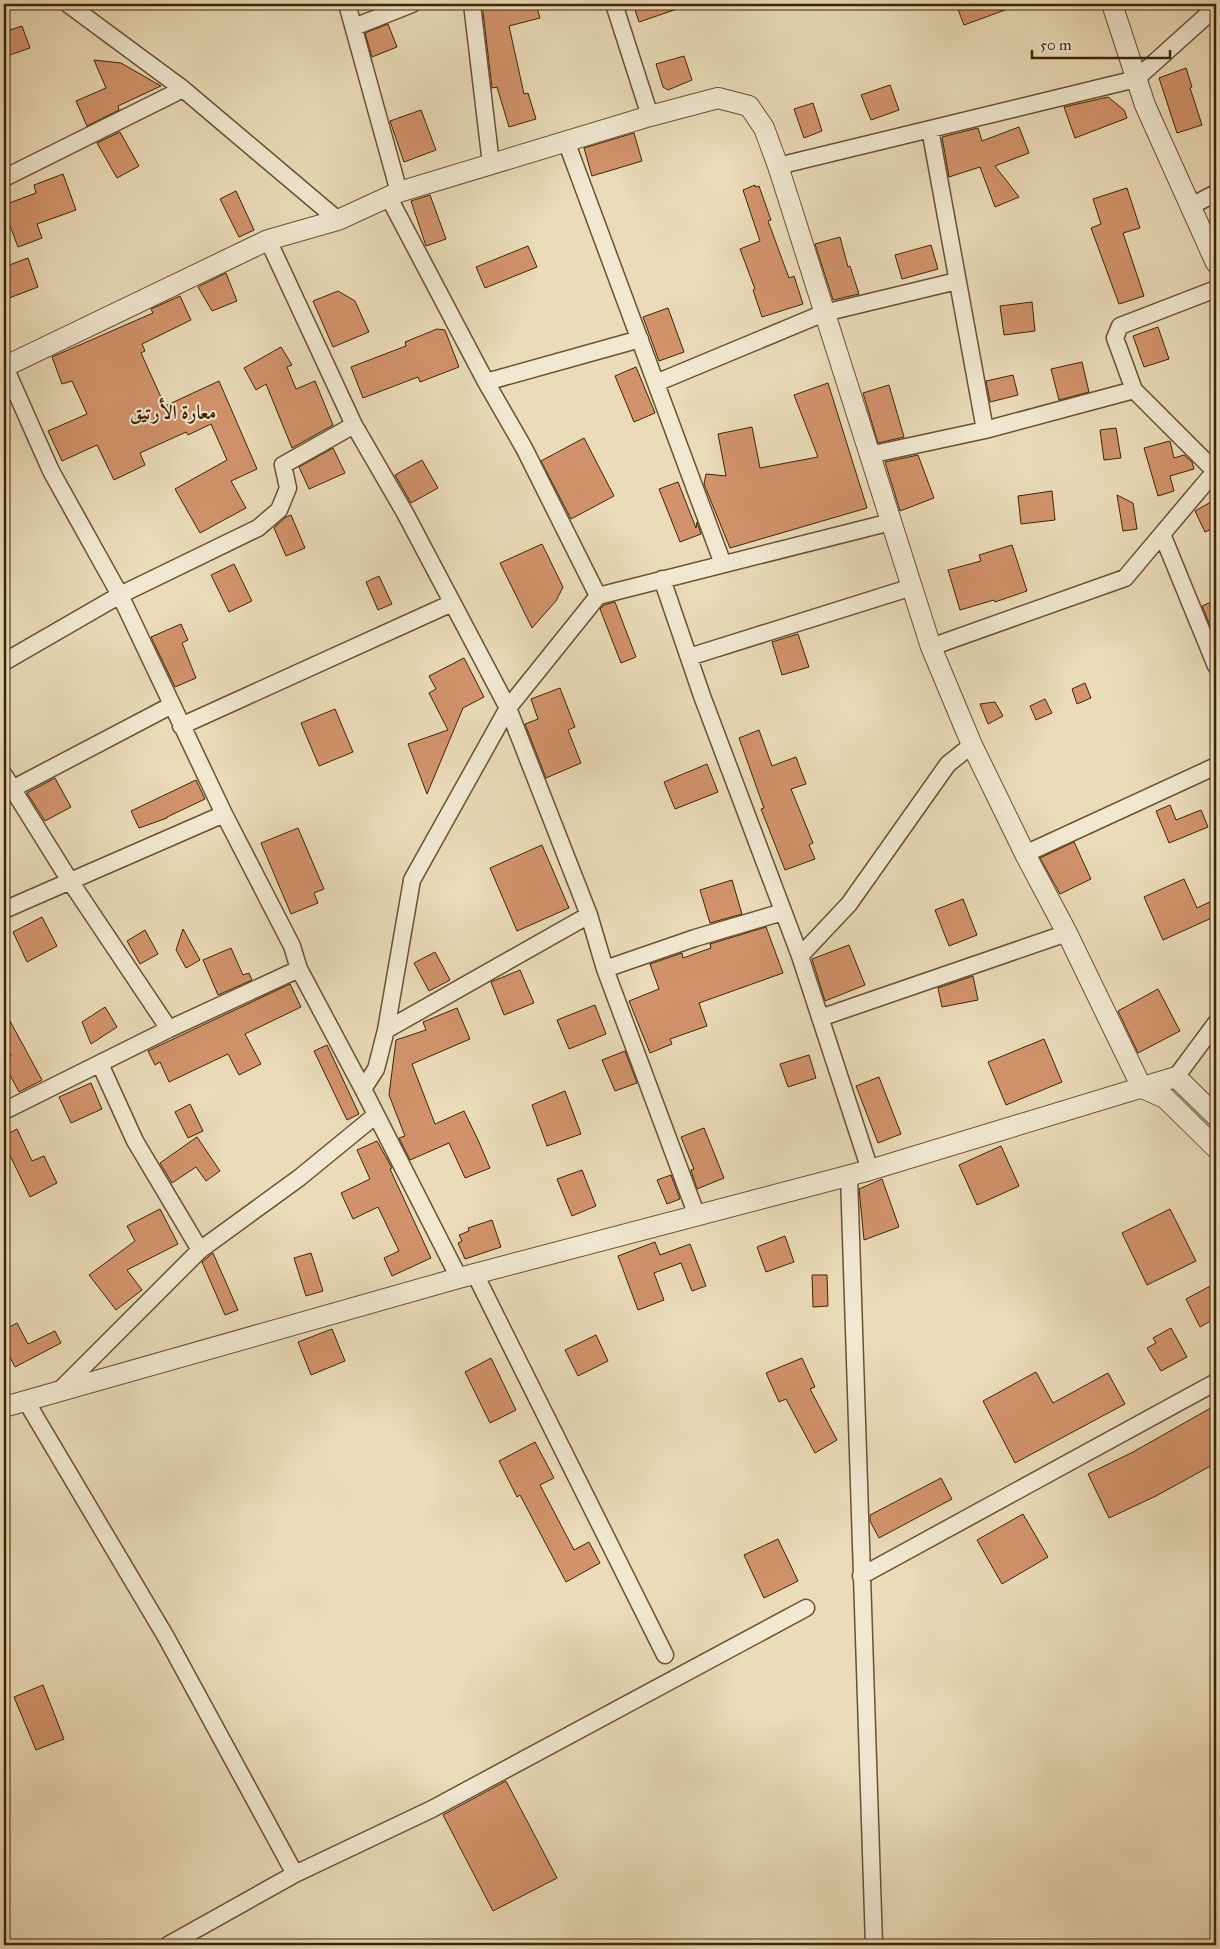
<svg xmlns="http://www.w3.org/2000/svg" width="1220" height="1949" font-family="'IM FELL Great Primer',Amiri,serif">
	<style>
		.building { fill: #d2936c; stroke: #3d2504 }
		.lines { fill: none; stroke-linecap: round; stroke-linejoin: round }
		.minor-casing { stroke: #685231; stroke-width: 19 }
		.tertiary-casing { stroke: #685231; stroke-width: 22 }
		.minor { stroke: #f2e8d2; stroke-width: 16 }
		.tertiary { stroke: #f2e8d2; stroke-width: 20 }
		.labels { text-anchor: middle; stroke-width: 4; stroke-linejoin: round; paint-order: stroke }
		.district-label { font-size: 20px; font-weight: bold; fill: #3d2504; stroke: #f2e8d2 }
	</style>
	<rect width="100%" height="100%" fill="#ebdbb9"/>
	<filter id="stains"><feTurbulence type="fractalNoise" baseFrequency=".004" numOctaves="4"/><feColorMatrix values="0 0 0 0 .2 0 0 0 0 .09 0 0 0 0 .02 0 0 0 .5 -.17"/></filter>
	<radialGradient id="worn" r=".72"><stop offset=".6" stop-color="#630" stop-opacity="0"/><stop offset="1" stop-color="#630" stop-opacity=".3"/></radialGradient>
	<path class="building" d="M 482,4 L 498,4 L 500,9 L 507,7 L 508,9 L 527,4 L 536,4 L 540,18 L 509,26 L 524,94 L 528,93 L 536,119 L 509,127 L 497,87 L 492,88 Z
		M 633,4 L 685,4 L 686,6 L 639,22 Z
		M 956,4 L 1016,4 L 1016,6 L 964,25 Z
		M 388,24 L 397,47 L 372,57 L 365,33 Z
		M 22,26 L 30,48 L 4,57 L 4,32 Z
		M 684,56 L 692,80 L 668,90 L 663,87 L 656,64 Z
		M 94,60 L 121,63 L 161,86 L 118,106 L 119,110 L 87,126 L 76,101 L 106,88 Z
		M 1186,68 L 1192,87 L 1190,88 L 1202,125 L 1177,133 L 1159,78 Z
		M 890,85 L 899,110 L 871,120 L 861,95 Z
		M 1108,97 L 1124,110 L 1127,118 L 1075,138 L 1064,107 Z
		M 813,103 L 822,131 L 804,138 L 794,109 Z
		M 421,110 L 436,150 L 404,162 L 390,121 Z
		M 1019,127 L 1029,153 L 995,166 L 1019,197 L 995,207 L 980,167 L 949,177 L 942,137 L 978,128 L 982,141 Z
		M 120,132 L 139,166 L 117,178 L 97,143 Z
		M 634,133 L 642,161 L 592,176 L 584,148 Z
		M 63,174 L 76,210 L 37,224 L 42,238 L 18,247 L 4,210 L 4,205 L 36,193 L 34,185 Z
		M 755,185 L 755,187 L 759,186 L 771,220 L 768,221 L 789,278 L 794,276 L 803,304 L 762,317 L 753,290 L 755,289 L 740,249 L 760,241 L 743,190 Z
		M 1127,188 L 1140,228 L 1123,233 L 1144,296 L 1119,304 L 1091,228 L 1101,224 L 1093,199 Z
		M 236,191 L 254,230 L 239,237 L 220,199 Z
		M 430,195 L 446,239 L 426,246 L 411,201 Z
		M 840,237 L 848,267 L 850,266 L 859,294 L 833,300 L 815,244 Z
		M 931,245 L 938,269 L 902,279 L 895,255 Z
		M 528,246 L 537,267 L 485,288 L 476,267 Z
		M 28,258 L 38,287 L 4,300 L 4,267 Z
		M 226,273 L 237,301 L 212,311 L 198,287 Z
		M 338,291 L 355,301 L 369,332 L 333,347 L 313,301 Z
		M 180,296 L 191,320 L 142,344 L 145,351 L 141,353 L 165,406 L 219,381 L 257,469 L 231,481 L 246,508 L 200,533 L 175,489 L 227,460 L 211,424 L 188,435 L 186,432 L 140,453 L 145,465 L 114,480 L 97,445 L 62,461 L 48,431 L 87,414 L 72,381 L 62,384 L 52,357 L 153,313 L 151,309 Z
		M 1032,302 L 1035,331 L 1004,335 L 1000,306 Z
		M 668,308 L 684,352 L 659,361 L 643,317 Z
		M 1158,327 L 1169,359 L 1144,367 L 1133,336 Z
		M 437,329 L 445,330 L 459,367 L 420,382 L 418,377 L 363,398 L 351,367 L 406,346 L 405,342 Z
		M 281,347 L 292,365 L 287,367 L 296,389 L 315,381 L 333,425 L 292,448 L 266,384 L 256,390 L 244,368 Z
		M 1082,362 L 1089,392 L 1059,400 L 1051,369 Z
		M 636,367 L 655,413 L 634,422 L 615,376 Z
		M 1013,375 L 1018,395 L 990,402 L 986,381 Z
		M 828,383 L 867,508 L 730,548 L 704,484 L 706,474 L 726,476 L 718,434 L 752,427 L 760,468 L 818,457 L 794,395 Z
		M 889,385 L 904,437 L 878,443 L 863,393 Z
		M 1116,428 L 1121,458 L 1104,460 L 1100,430 Z
		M 584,438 L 614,496 L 571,519 L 541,461 Z
		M 1170,441 L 1174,458 L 1184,455 L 1192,462 L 1194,469 L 1170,476 L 1174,491 L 1158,496 L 1144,448 Z
		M 333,448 L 345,473 L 309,489 L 299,467 Z
		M 918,455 L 934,498 L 900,511 L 885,462 Z
		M 422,460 L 438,488 L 411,503 L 395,475 Z
		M 678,482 L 696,528 L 697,522 L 701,534 L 680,542 L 659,489 Z
		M 1052,491 L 1055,520 L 1021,524 L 1018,496 Z
		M 1117,495 L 1133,503 L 1137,529 L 1123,531 Z
		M 1216,499 L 1216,527 L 1205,532 L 1195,511 Z
		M 291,515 L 305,548 L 286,556 L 274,528 L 286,517 Z
		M 542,544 L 563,587 L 556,601 L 532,628 L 500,563 Z
		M 1012,545 L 1027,591 L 995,602 L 994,600 L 960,610 L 948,570 L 981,561 L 979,555 Z
		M 234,564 L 252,601 L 229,612 L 211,575 Z
		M 379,576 L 392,604 L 378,610 L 366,582 Z
		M 1216,600 L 1216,640 L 1202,606 Z
		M 615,602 L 636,657 L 621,663 L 600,609 L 604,605 Z
		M 181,624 L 188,640 L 182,643 L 196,678 L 175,687 L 151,637 Z
		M 798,634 L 809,667 L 782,675 L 772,642 Z
		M 464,658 L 484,697 L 463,708 L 427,794 L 408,744 L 448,730 L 429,693 L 436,689 L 429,676 Z
		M 1085,683 L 1091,698 L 1077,704 L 1072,689 Z
		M 560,688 L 575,727 L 568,730 L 581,763 L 546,778 L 525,724 L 538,719 L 531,699 Z
		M 1045,699 L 1052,713 L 1036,720 L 1030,706 Z
		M 995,702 L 1003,716 L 988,724 L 980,704 Z
		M 335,709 L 353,752 L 319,766 L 301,723 Z
		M 759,730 L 772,766 L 796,757 L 806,784 L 791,789 L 813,843 L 809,845 L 815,859 L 785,870 L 761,809 L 764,808 L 739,738 Z
		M 707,764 L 718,792 L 675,809 L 664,782 Z
		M 55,778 L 71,807 L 45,821 L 27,793 Z
		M 196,780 L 205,799 L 167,817 L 167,818 L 139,828 L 131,811 Z
		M 1170,805 L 1176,820 L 1201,810 L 1208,827 L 1169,843 L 1156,811 Z
		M 298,828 L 324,889 L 314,893 L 318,903 L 291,914 L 261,843 Z
		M 1074,842 L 1091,879 L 1060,894 L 1040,858 Z
		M 542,845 L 569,908 L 517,931 L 490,868 Z
		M 1184,879 L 1197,908 L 1216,899 L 1216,916 L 1163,940 L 1144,897 Z
		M 732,880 L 742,914 L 710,923 L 700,890 Z
		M 963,899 L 977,935 L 949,946 L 935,910 Z
		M 42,917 L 57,946 L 27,962 L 13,932 Z
		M 766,927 L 783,973 L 699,1003 L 707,1026 L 670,1039 L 672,1044 L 650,1053 L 629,1001 L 659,989 L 650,964 L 682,953 L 683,958 L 711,948 L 710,944 Z
		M 183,929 L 200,960 L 186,968 L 176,950 Z
		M 145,930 L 158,954 L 140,964 L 127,941 Z
		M 849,945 L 865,985 L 825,1001 L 812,959 Z
		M 231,948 L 243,975 L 249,973 L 252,980 L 218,995 L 203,960 Z
		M 435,952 L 450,980 L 429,991 L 414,963 Z
		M 520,970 L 534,1003 L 504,1015 L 491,982 Z
		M 973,976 L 978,1000 L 942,1007 L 938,988 Z
		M 290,984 L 301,1007 L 245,1034 L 261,1064 L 239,1075 L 228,1054 L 169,1082 L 160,1062 L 155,1065 L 148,1051 Z
		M 1158,989 L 1180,1031 L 1138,1053 L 1118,1011 Z
		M 595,1005 L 606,1034 L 569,1049 L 557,1020 Z
		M 105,1007 L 117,1027 L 91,1044 L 82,1022 Z
		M 457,1008 L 470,1039 L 412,1064 L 435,1124 L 464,1111 L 478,1140 L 490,1168 L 465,1178 L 449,1143 L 410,1160 L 399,1138 L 405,1136 L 389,1095 L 396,1040 L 426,1030 L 423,1022 Z
		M 4,1010 L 42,1080 L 19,1092 L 4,1064 L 4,1061 L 11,1056 L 4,1042 Z
		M 1044,1039 L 1062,1082 L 1006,1105 L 988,1062 Z
		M 327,1045 L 359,1114 L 347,1120 L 314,1051 Z
		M 625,1051 L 637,1083 L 615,1091 L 602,1060 Z
		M 809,1055 L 816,1078 L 788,1087 L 780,1064 Z
		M 879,1077 L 901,1134 L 878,1143 L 856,1086 Z
		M 91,1083 L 102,1109 L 71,1123 L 59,1097 Z
		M 565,1091 L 581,1134 L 547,1146 L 532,1105 Z
		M 190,1104 L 203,1131 L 188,1138 L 175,1112 Z
		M 704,1128 L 724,1178 L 697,1189 L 691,1170 L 694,1169 L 681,1137 Z
		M 17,1129 L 32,1161 L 44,1156 L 57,1183 L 30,1197 L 4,1143 L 4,1136 Z
		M 197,1137 L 220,1171 L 206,1181 L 196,1167 L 172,1183 L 160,1163 Z
		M 377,1141 L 392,1168 L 390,1169 L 431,1258 L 392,1276 L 384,1258 L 399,1251 L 378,1207 L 353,1219 L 341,1193 L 370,1179 L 357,1150 Z
		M 1001,1146 L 1019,1186 L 977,1205 L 959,1165 Z
		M 582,1170 L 596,1206 L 572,1216 L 557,1179 Z
		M 671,1175 L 680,1199 L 667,1204 L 657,1180 Z
		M 882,1179 L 899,1227 L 864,1240 L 859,1189 Z
		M 160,1209 L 178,1244 L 127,1270 L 142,1290 L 116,1310 L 89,1275 L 135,1241 L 127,1226 Z
		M 1170,1209 L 1196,1261 L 1147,1285 L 1122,1233 Z
		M 492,1220 L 501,1247 L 465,1259 L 458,1243 L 462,1241 L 459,1235 L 469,1231 L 468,1228 Z
		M 785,1236 L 794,1262 L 766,1272 L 757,1247 Z
		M 655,1242 L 660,1255 L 690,1244 L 706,1286 L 692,1291 L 681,1263 L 654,1273 L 664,1300 L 638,1310 L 618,1256 Z
		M 213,1253 L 238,1310 L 225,1315 L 202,1262 Z
		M 311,1253 L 323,1291 L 306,1296 L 294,1258 Z
		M 812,1275 L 827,1275 L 828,1306 L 813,1307 Z
		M 1216,1283 L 1216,1318 L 1200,1327 L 1186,1299 Z
		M 17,1323 L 28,1344 L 55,1331 L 61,1343 L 15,1367 L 4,1346 L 4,1330 Z
		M 1171,1328 L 1187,1357 L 1161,1371 L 1147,1348 L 1156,1343 L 1153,1338 Z
		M 332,1329 L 345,1361 L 311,1375 L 298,1342 Z
		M 596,1335 L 608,1361 L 578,1376 L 565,1350 Z
		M 491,1358 L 516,1410 L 490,1423 L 465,1372 Z
		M 802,1358 L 815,1387 L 810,1389 L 837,1440 L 815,1453 L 786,1399 L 779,1402 L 766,1373 Z
		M 1036,1372 L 1053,1403 L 1108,1373 L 1125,1404 L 1015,1463 L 983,1401 Z
		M 1216,1405 L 1216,1463 L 1156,1496 L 1109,1518 L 1088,1474 L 1133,1452 Z
		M 535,1442 L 554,1478 L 540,1485 L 574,1550 L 589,1542 L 600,1563 L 566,1582 L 520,1495 L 517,1497 L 499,1461 Z
		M 941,1478 L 952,1499 L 879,1538 L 870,1521 L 870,1515 Z
		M 1023,1514 L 1048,1557 L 1002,1584 L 977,1540 Z
		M 778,1539 L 798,1581 L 764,1598 L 744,1555 Z
		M 43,1685 L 64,1739 L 36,1750 L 14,1697 Z
		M 506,1781 L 557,1878 L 493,1911 L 443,1815 Z"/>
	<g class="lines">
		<defs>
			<path id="minor" d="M 68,4 L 183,89 L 338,220
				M 347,4 L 399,192
				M 472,4 L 491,164
				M 614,4 L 650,116
				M 354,27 L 412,4
				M 930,129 L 985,430
				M 566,141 L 723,564
				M 778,166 L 1136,79 L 1216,7
				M 4,178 L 183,89
				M 388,196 L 486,382 L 524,448 L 598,596
				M 1191,206 L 1216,193
				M 268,240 L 354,425 L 405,513 L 508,708 L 589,915 L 605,969 L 697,1216
				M 4,365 L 51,471 L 120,595 L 224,814 L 292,946 L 299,969 L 363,1089 L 459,1278
				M 486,382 L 640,339
				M 656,383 L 824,313 L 957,281
				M 1134,390 L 1115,338 L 1120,326 L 1216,289
				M 869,455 L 985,430 L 1134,390 L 1215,471
				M 1162,534 L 1216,666
				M 662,579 L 702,696 L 800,956 L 870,1170
				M 931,647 L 1125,578 L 1216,470
				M 689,657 L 912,587
				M 4,662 L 120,595 L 258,528 L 279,510 L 288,488 L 283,465 L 354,425
				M 181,726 L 452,603
				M 4,775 L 70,881 L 169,1029
				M 12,789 L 172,705
				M 1025,854 L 1216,766
				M 4,910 L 224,814
				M 800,956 L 849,904 L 948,764 L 972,745
				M 605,969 L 695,938 L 783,912
				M 820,1018 L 1067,933
				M 386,1030 L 589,915
				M 100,1064 L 135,1141 L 200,1250
				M 1176,1077 L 1216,1023
				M 363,1089 L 376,1069 L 386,1030 L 412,880 L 508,708 L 598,596 L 891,522
				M 4,1111 L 169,1029 L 299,969
				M 849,1176 L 874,1945
				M 475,1274 L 665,1655
				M 58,1392 L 200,1250 L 299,1178 L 376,1115
				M 26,1401 L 166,1637 L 295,1874
				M 861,1576 L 1216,1382
				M 168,1945 L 295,1874 L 432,1809 L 806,1608"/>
			<path id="tertiary" d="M 1112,4 L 1145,105 L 1216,263
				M 4,367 L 268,240 L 338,220 L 399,192 L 650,116 L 718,98 L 749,106 L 764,128 L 778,166 L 931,647 L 972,745 L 1025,854 L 1067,933 L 1142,1088 L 1165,1098 L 1216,1148
				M 4,1407 L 459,1278 L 870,1170 L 1176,1077 L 1216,1116"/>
		</defs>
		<use href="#minor" class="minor-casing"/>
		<use href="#tertiary" class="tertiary-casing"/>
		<use href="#minor" class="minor"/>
		<use href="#tertiary" class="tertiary"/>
	</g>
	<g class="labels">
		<g class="district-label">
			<text x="173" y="419">معارة الأرتيق</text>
		</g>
	</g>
	<rect width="1220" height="1949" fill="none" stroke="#ebdbb9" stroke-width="20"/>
	<rect x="5" y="5" width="1210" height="1939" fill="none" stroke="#3d2504" stroke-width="2.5"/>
	<rect x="10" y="10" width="1200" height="1929" fill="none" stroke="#3d2504"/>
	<path d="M1032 50v8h138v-8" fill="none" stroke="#3d2504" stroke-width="2.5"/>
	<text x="1040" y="50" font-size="15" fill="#3d2504" stroke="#f2e8d2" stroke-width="4" paint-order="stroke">50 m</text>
	<rect width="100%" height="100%" filter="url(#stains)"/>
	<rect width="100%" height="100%" fill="url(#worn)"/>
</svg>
